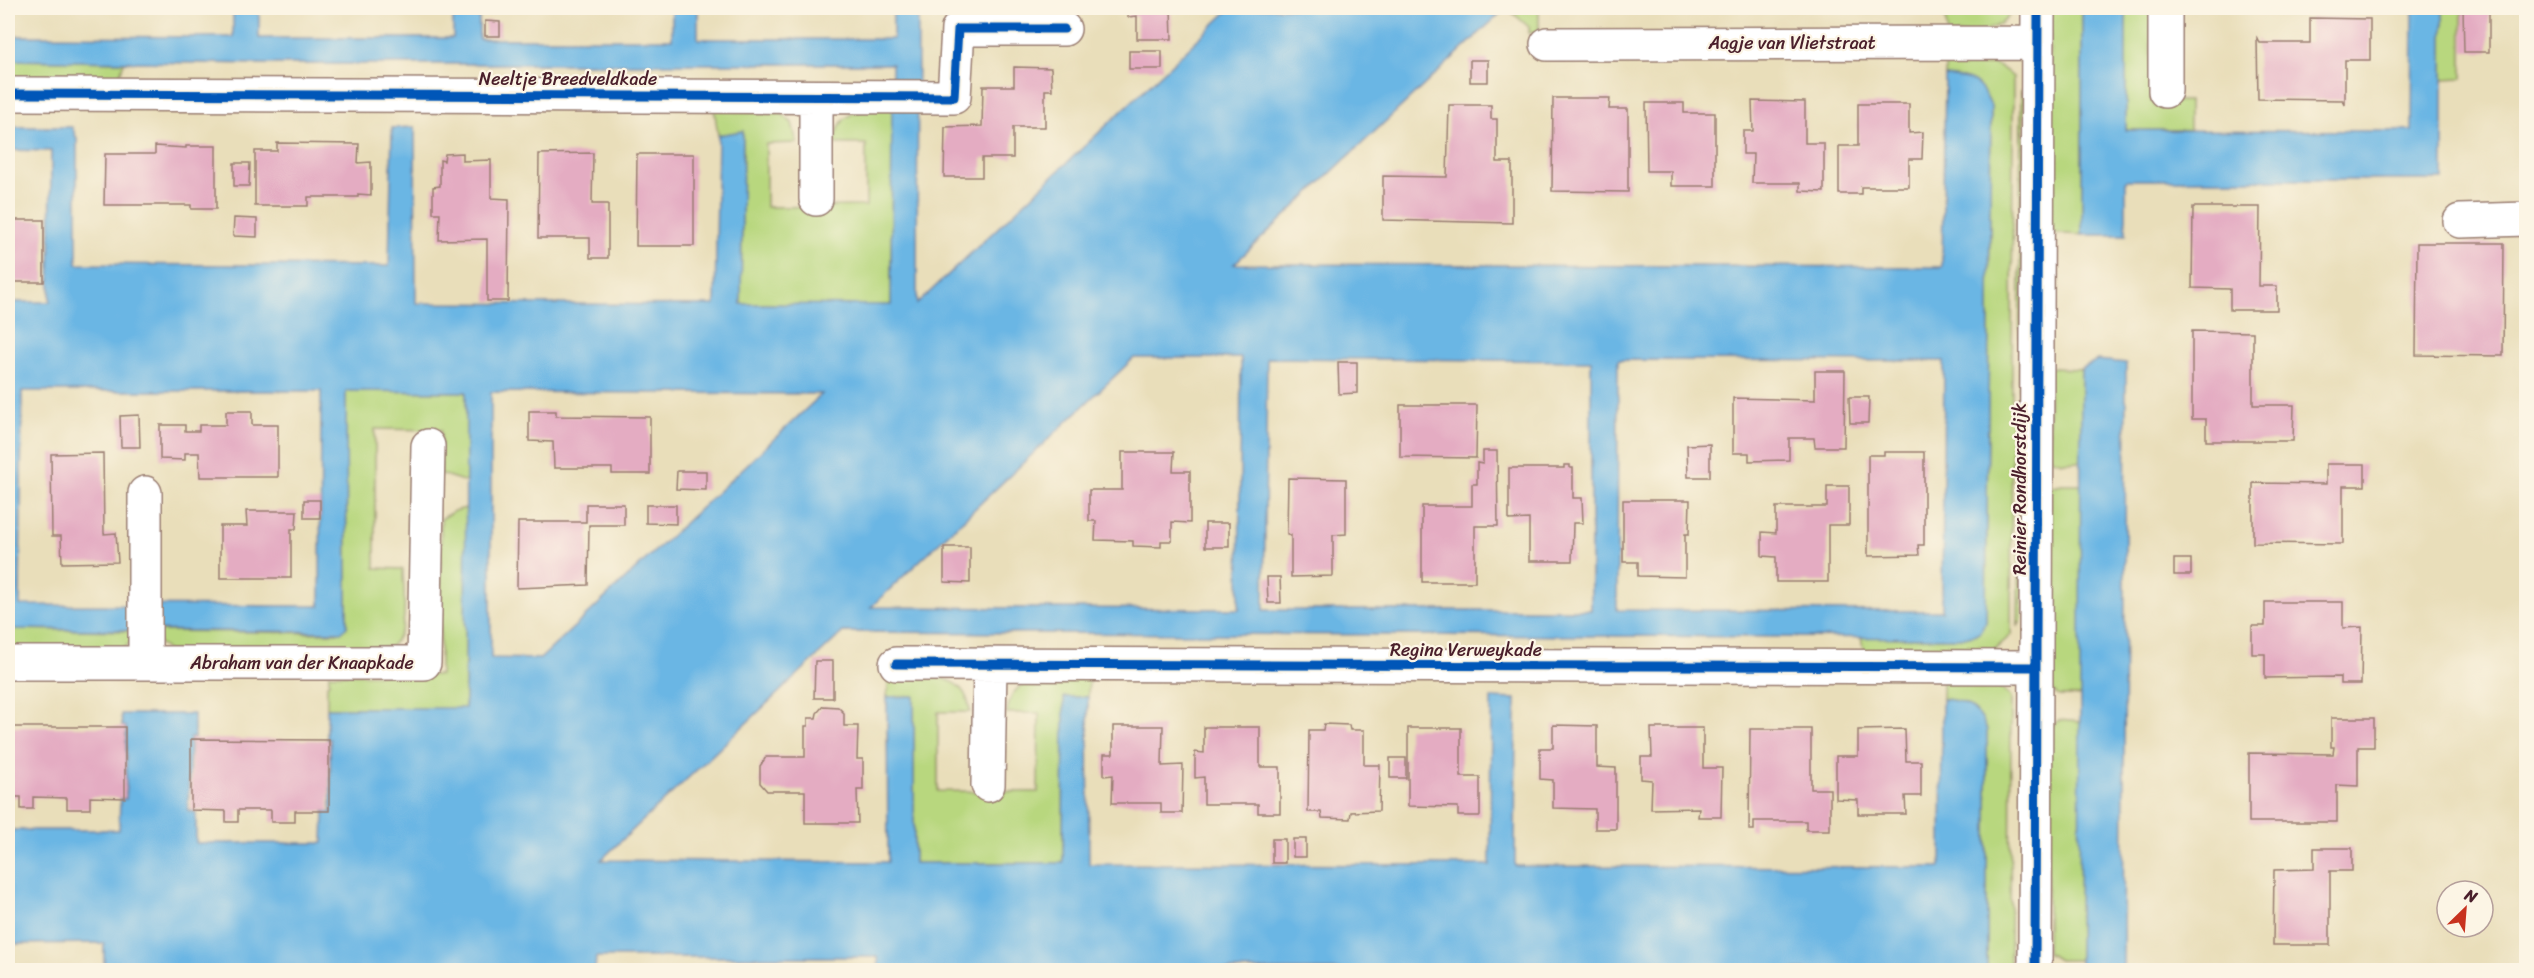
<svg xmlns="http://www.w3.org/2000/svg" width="2534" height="978" font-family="Sriracha,sans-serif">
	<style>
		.green { fill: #b8d77e; stroke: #817b54; stroke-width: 1.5 }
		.water { fill: #6bb6e4; stroke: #5a6a88; stroke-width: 1.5; fill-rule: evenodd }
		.building { fill: #e4acc2 }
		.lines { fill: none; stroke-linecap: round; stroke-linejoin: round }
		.minor-casing { stroke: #9a7e72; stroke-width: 36 }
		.minor { stroke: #fff; stroke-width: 33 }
		.cycleway-casing { stroke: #fcf5e5; stroke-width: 13 }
		.cycleway { stroke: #0057b8; stroke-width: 9 }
		.labels { text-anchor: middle; stroke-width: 4.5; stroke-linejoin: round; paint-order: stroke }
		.street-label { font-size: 18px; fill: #4a1f2b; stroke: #fcf5e5 }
	</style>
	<rect width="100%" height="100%" fill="#fcf5e5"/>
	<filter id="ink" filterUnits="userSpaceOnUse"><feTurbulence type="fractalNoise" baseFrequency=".0167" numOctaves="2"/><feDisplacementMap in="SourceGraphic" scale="12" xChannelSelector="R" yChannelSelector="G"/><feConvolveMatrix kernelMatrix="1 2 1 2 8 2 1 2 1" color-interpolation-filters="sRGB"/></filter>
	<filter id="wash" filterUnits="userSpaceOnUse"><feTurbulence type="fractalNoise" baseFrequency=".008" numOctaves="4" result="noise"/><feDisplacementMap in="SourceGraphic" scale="24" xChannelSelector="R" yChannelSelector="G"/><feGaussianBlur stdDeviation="1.35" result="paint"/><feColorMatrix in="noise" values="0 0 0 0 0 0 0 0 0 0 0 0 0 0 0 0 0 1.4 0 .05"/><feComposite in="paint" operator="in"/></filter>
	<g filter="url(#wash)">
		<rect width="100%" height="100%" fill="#e9deba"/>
		<path class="green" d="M 1507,8 L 1539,8 L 1539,33 L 1529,33 L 1529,27 Z
			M 1979,8 L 2013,8 C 2004,33 1971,33 1948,35 L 1945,16 C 1958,16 1968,16 1979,8 Z
			M 2050,8 L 2082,8 L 2082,235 L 2049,233 Z
			M 2126,8 L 2151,8 L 2151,101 L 2189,101 L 2189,130 L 2126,130 Z
			M 2443,8 L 2462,8 L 2462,78 L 2443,79 Z
			M 1945,55 C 1971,56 1994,58 2013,77 L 2011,635 L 1994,650 L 1983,654 L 1869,656 L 1863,648 L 1861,637 L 1961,638 L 1986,621 L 1991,106 C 1979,79 1973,79 1945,76 Z
			M 8,60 L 124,62 L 118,81 L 8,81 Z
			M 2021,90 L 2024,98 L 2022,619 L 2018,626 Z
			M 892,106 L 891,306 L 741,304 L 743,132 L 718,135 L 714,108 L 781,113 L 792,123 L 797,143 L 766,144 L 766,207 L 866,206 L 866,144 L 835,144 C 838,108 863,110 892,106 Z
			M 2049,368 L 2081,369 L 2081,461 L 2063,462 L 2049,458 Z
			M 346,391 L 466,392 L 466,482 L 441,474 L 441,430 L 375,429 L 375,568 L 403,569 C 403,594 411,629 390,647 L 168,651 L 159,643 L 156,631 L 337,633 L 347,627 Z
			M 2062,484 L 2081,484 L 2081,696 L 2059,696 L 2048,688 L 2048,487 Z
			M 466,508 L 465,709 L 327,708 L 327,684 L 329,683 L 329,674 L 440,675 L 441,519 L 454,511 Z
			M 8,629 L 133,631 L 131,642 L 122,650 L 8,649 Z
			M 889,676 C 923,678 966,668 970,712 L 938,712 L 938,791 L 1038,792 L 1039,713 L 1007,713 C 1012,668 1055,679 1089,678 L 1088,697 L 1064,697 L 1063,863 L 914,863 L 914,696 L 887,697 Z
			M 1942,680 L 1994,683 L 2011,697 L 2010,970 L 1987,970 L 1987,730 C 1979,708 1965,700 1942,699 Z
			M 2059,720 L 2081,722 L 2079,960 L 2058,960 L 2047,953 L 2048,729 Z"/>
		<path class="water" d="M 233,8 L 259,8 L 259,38 L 453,38 L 453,8 L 479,8 L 479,39 L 672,39 L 672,8 L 698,8 L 698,39 L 893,39 L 893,8 L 918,8 L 917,304 L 1231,8 L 1506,8 L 1234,264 L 1942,267 L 1945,76 C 1973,79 1979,79 1991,106 L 1986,621 L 1980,633 L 1961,638 L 843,632 L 601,860 L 888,862 L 887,697 L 914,696 L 914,863 L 1063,863 L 1064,697 L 1088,697 L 1089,864 L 1490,865 L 1491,698 L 1516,699 L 1515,866 L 1941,867 L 1942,699 C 1965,700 1979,708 1987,730 L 1987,970 L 879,970 L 878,957 L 596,957 L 595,970 L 104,970 L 104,943 L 8,944 L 8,830 L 119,830 L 120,799 L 126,799 L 126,727 L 122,726 L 121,714 L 194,714 L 194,738 L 190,738 L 188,811 L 196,812 L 196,843 L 323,843 L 324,812 L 331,812 L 330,739 L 327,739 L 327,708 L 465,708 L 466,392 L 346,391 L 347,627 L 341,632 L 8,629 L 8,302 L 50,302 L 51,151 L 8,150 L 8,127 L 72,127 L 77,139 L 77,264 L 389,266 L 392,128 L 415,127 L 416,303 L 715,305 L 718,135 L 743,131 L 741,304 L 891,305 L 892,64 L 262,64 L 8,60 L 8,36 L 233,37 ZM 1134,358 L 1241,358 L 1239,609 L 871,607 ZM 1267,358 L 1591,361 L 1591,610 L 1264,610 ZM 1618,360 L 1944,361 L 1942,611 L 1617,610 ZM 22,391 L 321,391 L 320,606 L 20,605 ZM 491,392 L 822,394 L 540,659 L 491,658 Z
			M 1945,8 L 1979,8 C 1968,16 1958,16 1945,16 Z
			M 2082,8 L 2126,8 L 2126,130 L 2412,131 L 2413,8 L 2443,8 L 2443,180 L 2126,180 L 2126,235 L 2082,235 Z
			M 2097,360 L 2126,363 L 2123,970 L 2079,970 L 2081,369 Z"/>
		<g id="blocks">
			<path class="building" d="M 831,8 L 852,8 L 852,12 L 831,12 Z
				M 1128,8 L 1171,8 L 1172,39 L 1137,39 L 1137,16 L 1128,17 Z
				M 2463,8 L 2489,8 L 2489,52 L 2464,52 Z
				M 2310,18 L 2370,19 L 2370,60 L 2345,60 L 2345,105 L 2343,100 L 2258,99 L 2257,38 L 2260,43 L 2310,43 Z
				M 485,21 L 500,22 L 500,36 L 485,36 Z
				M 1129,51 L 1162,51 L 1162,69 L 1129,69 Z
				M 1470,60 L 1488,60 L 1488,82 L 1470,82 Z
				M 1014,67 L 1051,68 L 1052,90 L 1045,90 L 1045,127 L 1013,127 L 1013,158 L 982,158 L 982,177 L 944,177 L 945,127 L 982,126 L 983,86 L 1014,86 Z
				M 1553,98 L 1610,98 L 1609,109 L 1628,109 L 1628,192 L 1552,191 Z
				M 1752,101 L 1805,102 L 1805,143 L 1824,143 L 1824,192 L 1800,191 L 1800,183 L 1752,183 L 1753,154 L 1743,154 L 1743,131 L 1753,131 Z
				M 1646,103 L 1684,103 L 1684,113 L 1715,113 L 1715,186 L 1671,186 L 1671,171 L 1647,171 Z
				M 1858,104 L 1909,104 L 1909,133 L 1923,132 L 1922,159 L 1909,159 L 1909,187 L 1861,187 L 1861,194 L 1839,194 L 1839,146 L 1858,146 Z
				M 1449,105 L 1491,105 L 1491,119 L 1497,119 L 1497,162 L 1512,162 L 1512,223 L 1383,220 L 1383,176 L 1447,177 Z
				M 277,143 L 359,144 L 358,163 L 371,162 L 371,195 L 358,194 L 358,197 L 308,197 L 308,206 L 255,206 L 255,151 L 277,151 Z
				M 155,146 L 186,148 L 186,146 L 216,146 L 216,209 L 191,209 L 191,205 L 104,205 L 105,154 L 155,154 Z
				M 463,153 L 463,161 L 491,160 L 491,198 L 509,199 L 508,301 L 487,301 L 487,239 L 439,240 L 440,213 L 433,213 L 433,187 L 440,186 L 440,160 L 444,161 L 445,154 Z
				M 593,153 L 592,204 L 608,204 L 608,258 L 590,258 L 590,238 L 538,238 L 539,154 Z
				M 637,154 L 694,154 L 694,246 L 636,246 Z
				M 234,163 L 250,163 L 249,186 L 234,186 Z
				M 2193,207 L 2260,207 L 2259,286 L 2277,286 L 2277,310 L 2230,310 L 2230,289 L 2192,288 Z
				M 234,218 L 257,219 L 257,237 L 233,236 Z
				M 8,220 L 44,220 L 44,282 L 8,282 Z
				M 2417,243 L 2504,243 L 2503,356 L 2416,355 Z
				M 2192,331 L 2253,332 L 2253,405 L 2294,405 L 2293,441 L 2206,441 L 2206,419 L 2192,419 Z
				M 1338,362 L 1357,362 L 1357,393 L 1339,394 Z
				M 1815,371 L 1845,371 L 1844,447 L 1815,447 L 1814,438 L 1789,438 L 1789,460 L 1749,461 L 1749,453 L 1733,453 L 1733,398 L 1815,400 Z
				M 1849,397 L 1869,397 L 1868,423 L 1850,423 Z
				M 1400,405 L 1477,405 L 1476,458 L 1400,457 Z
				M 226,411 L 252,411 L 252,425 L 278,425 L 278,477 L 200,477 L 199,453 L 185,453 L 185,460 L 160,459 L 160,425 L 185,425 L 185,431 L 199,431 L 199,425 L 226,425 Z
				M 529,411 L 556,411 L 556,416 L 650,417 L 650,474 L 612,474 L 612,468 L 554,468 L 553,442 L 529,441 Z
				M 139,415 L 140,447 L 121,447 L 120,416 Z
				M 1710,444 L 1710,477 L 1688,477 L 1687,445 Z
				M 1483,451 L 1497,451 L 1498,526 L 1475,526 L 1475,582 L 1422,582 L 1422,506 L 1472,506 L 1472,484 L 1477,484 L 1477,463 L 1483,464 Z
				M 1122,452 L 1174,452 L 1173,471 L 1190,471 L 1190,523 L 1172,522 L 1172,541 L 1161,541 L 1161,547 L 1133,546 L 1133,541 L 1095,540 L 1096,521 L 1089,521 L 1089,490 L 1122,490 Z
				M 1884,452 L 1924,452 L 1924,545 L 1918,545 L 1919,555 L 1868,556 L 1868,455 L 1884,455 Z
				M 103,453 L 104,534 L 116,533 L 118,562 L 62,563 L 61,536 L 52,536 L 51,454 Z
				M 2326,464 L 2365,464 L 2365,486 L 2343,486 L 2343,544 L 2253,543 L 2253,483 L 2326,484 Z
				M 1564,465 L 1570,465 L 1570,468 L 1573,468 L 1573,498 L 1582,498 L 1583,523 L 1573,523 L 1572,561 L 1529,561 L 1529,519 L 1509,520 L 1509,468 L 1564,468 Z
				M 677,471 L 706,471 L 706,490 L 676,489 Z
				M 1288,478 L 1346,479 L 1346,534 L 1333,535 L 1333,576 L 1291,577 L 1291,535 L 1287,534 Z
				M 1827,486 L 1849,486 L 1849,525 L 1828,525 L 1828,582 L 1776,582 L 1776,557 L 1762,556 L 1762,532 L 1776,533 L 1776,507 L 1827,507 Z
				M 304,500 L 320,500 L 320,518 L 304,518 Z
				M 1623,500 L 1690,500 L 1689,534 L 1685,534 L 1685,577 L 1638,576 L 1638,562 L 1623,562 Z
				M 586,504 L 624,504 L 624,525 L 589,525 L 588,585 L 517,588 L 518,522 L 586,522 Z
				M 646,505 L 676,505 L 676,524 L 646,523 Z
				M 246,511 L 297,511 L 296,529 L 291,529 L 291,578 L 220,578 L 220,526 L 247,526 Z
				M 1205,523 L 1229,523 L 1229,547 L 1205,547 Z
				M 944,547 L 970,547 L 970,583 L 944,582 Z
				M 2174,559 L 2191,559 L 2191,575 L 2174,575 Z
				M 1267,577 L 1280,577 L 1281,603 L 1268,603 Z
				M 2265,602 L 2343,602 L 2343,628 L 2362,627 L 2361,684 L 2340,684 L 2340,677 L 2265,678 L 2265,654 L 2252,654 L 2252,626 L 2265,626 Z
				M 815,661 L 833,661 L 833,698 L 814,698 Z
				M 823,706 L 838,707 L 844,713 L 844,726 L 858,726 L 857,759 L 863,759 L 863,790 L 857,790 L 858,823 L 805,823 L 805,791 L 767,791 L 760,783 L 760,766 L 766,757 L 805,757 L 805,726 L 808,726 L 808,718 L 816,718 L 817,713 Z
				M 2331,718 L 2374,718 L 2374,747 L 2358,747 L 2358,786 L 2337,785 L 2337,822 L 2249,822 L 2249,753 L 2333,754 L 2334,747 L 2331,747 Z
				M 1324,724 L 1349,725 L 1350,730 L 1364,730 L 1364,765 L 1380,765 L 1379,811 L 1351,812 L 1350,819 L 1322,818 L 1321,812 L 1308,812 L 1309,730 L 1323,730 Z
				M 1553,725 L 1597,726 L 1597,767 L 1616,768 L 1616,829 L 1595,829 L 1595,809 L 1553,808 L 1553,780 L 1540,779 L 1540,748 L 1553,748 Z
				M 1113,726 L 1163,726 L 1162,766 L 1183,765 L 1182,813 L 1161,813 L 1161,803 L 1112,803 L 1113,775 L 1104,776 L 1104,754 L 1113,754 Z
				M 8,727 L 125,727 L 125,798 L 90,797 L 90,809 L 67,809 L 67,798 L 33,797 L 33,809 L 21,809 L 21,797 L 8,797 Z
				M 1204,727 L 1260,727 L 1260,767 L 1280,767 L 1280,813 L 1258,813 L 1258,804 L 1204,804 L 1204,777 L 1195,778 L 1195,752 L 1204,753 Z
				M 1408,728 L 1461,728 L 1461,777 L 1480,777 L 1480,816 L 1458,816 L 1458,807 L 1408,806 Z
				M 1651,728 L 1703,728 L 1703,768 L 1722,768 L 1721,817 L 1698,817 L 1699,808 L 1651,809 L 1652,780 L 1641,779 L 1641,757 L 1652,757 Z
				M 1750,729 L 1811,729 L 1811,789 L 1830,789 L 1830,830 L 1806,830 L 1806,821 L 1754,821 L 1754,830 L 1749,830 Z
				M 1905,729 L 1906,761 L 1921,761 L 1921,796 L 1905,796 L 1906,814 L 1858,814 L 1858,800 L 1836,799 L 1836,756 L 1858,756 L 1858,730 Z
				M 191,739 L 329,740 L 329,811 L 295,811 L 295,822 L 271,822 L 271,810 L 238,810 L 238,822 L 226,822 L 226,811 L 191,810 Z
				M 1390,758 L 1406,758 L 1406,778 L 1390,778 Z
				M 1272,839 L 1285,839 L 1285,863 L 1272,863 Z
				M 1293,839 L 1306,839 L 1306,857 L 1293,857 Z
				M 2314,848 L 2352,848 L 2352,871 L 2330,871 L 2330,945 L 2273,945 L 2274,870 L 2314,869 Z"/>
		</g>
	</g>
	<g filter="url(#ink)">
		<use href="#blocks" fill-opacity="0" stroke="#9a7e72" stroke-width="1.5"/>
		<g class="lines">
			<defs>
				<path id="minor" d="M 2165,8 L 2165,91
					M 1547,44 L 2038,43
					M 8,94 L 954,97 L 958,29 L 1064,29
					M 816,97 L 816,199
					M 2460,221 L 2526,219
					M 8,663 L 424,663 L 428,446
					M 145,663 L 145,493
					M 896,664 L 2036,667
					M 988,785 L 990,664
					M 2035,970 L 2038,8"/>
			</defs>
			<use href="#minor" class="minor-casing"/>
			<use href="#minor" class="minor"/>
			<defs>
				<path id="cycleway" d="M 8,94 L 954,97 L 958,29 L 1064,29
					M 896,664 L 2036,667
					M 2035,970 L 2038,8"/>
			</defs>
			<use href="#cycleway" class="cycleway-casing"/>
			<use href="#cycleway" class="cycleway"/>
		</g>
	</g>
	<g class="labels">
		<g class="street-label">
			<text x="1792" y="49">Aagje van Vlietstraat</text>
			<text x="568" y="85">Neeltje Breedveldkade</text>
			<text transform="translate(2020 489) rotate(-90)" y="6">Reinier Rondhorstdijk</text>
			<text x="1466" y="656">Regina Verweykade</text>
			<text x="302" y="669">Abraham van der Knaapkade</text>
		</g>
	</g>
	<rect width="2534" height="978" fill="none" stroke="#fcf5e5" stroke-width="30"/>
	<g transform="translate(2465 909) rotate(25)"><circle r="28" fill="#fcf5e5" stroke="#b59f9b" stroke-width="1.5"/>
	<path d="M0-4.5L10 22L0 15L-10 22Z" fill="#c8321e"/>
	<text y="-9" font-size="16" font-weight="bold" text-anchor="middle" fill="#4a1f2b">N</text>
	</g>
</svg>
